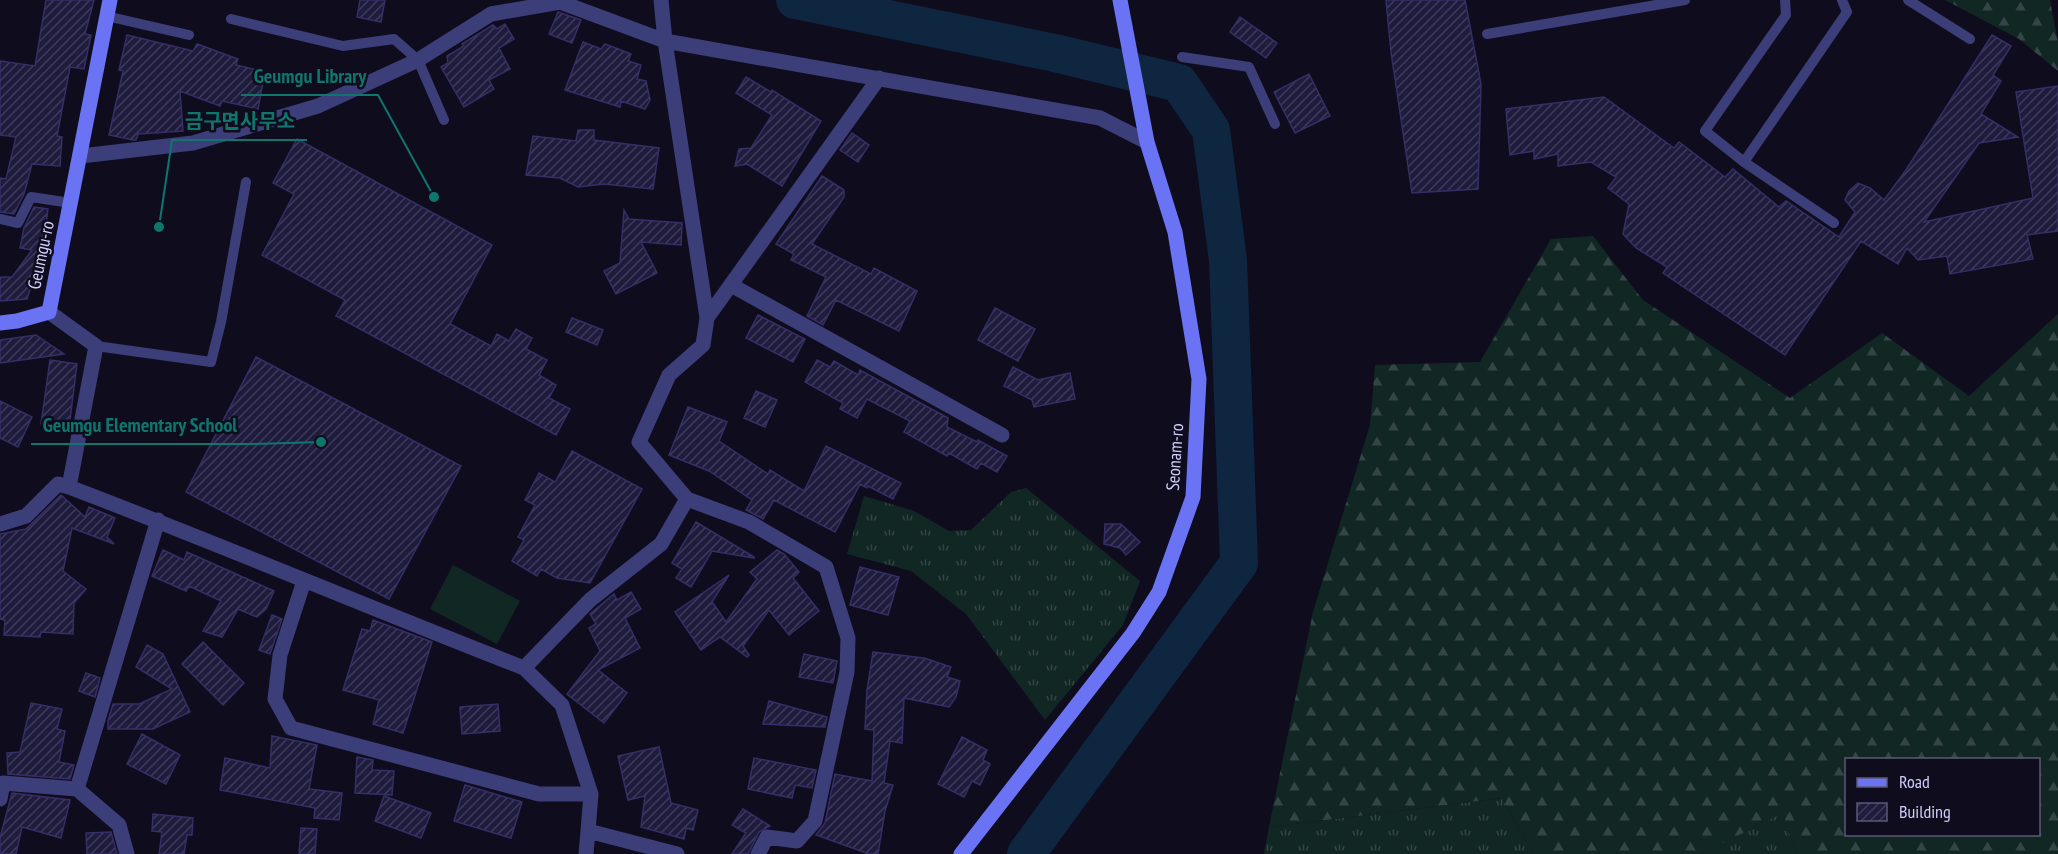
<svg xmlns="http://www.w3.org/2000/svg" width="2058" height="854" font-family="'PT Sans Narrow','Noto Sans KR',sans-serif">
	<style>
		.grass { fill: url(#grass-tufts) }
		.forest { fill: url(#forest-firs); fill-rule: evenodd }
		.pitch { fill: #112724 }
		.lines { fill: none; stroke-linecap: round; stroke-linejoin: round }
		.river { stroke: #0f2640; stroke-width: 38 }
		.building { fill: url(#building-hatch); stroke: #352e67; stroke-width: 1.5 }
		.lane { stroke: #3c3e79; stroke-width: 10 }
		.street { stroke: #3c3e79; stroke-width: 15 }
		.secondary { stroke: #6b73f5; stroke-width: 15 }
		.labels { text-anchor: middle; stroke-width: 5; stroke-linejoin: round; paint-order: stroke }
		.street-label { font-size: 18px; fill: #cfcdfc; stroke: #0f0d1d }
		.leader { fill: none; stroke: #0f766e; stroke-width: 2 }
		.callout-dot { fill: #0f766e; stroke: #0f0d1d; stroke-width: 2 }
		.callout-label { font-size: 20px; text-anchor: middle; font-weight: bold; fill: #0f766e; stroke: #0f0d1d; stroke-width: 5; stroke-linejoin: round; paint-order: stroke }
	</style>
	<defs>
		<pattern id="grass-tufts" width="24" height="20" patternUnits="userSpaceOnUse" patternTransform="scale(1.5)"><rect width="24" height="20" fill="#112724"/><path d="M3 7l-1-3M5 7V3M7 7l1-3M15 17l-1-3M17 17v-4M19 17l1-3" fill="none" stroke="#334545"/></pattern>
		<pattern id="forest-firs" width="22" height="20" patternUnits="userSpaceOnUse" patternTransform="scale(1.5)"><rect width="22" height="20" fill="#112724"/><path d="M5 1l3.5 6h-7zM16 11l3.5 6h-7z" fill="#334545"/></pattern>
		<pattern id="building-hatch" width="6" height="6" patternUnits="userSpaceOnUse" patternTransform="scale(1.5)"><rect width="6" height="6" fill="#1f1b3d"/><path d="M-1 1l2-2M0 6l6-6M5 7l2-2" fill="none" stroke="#3e3b5a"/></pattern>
	</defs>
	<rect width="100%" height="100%" fill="#0f0d1d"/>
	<path class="grass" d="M 1026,488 L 1140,581 L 1123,625 L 1045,720 L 966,614 L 911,571 L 847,554 L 864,496 L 914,511 L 949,531 L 971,530 L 1011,492 Z
		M 1502,798 L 1533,854 L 1264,854 L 1269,827 Z
		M 1783,812 L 1796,854 L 1701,854 Z"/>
	<path class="forest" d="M 1945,0 L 2050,0 L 2058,43 L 2058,71 L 2019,39 Z
		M 1593,236 L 1643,300 L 1790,398 L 1882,333 L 1969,396 L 2058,314 L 2058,854 L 1796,854 L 1783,813 L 1701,854 L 1533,854 L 1502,798 L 1269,827 L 1313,612 L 1370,425 L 1375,365 L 1480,362 L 1551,239 ZM 1846,760 L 2038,760 L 2038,834 L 1846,834 Z"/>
	<path class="pitch" d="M 453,565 L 520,601 L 497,644 L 430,609 Z"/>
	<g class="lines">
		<path class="river" d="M 795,0 L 1055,53 L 1179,83 L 1211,130 L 1228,260 L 1239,563 L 1026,854"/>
	</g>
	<path class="building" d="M 46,0 L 94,0 L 85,34 L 91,35 L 84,69 L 70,67 L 57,136 L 62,137 L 60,166 L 32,164 L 24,194 L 14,214 L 0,212 L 0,178 L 6,179 L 16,137 L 0,135 L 0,61 L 35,66 Z
		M 360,0 L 385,0 L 381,22 L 357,17 Z
		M 1386,0 L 1465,0 L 1481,84 L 1478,189 L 1412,193 L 1391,52 Z
		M 558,12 L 581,20 L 572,43 L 549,34 Z
		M 1240,17 L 1277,43 L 1266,58 L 1230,32 Z
		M 505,24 L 514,39 L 499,48 L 510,69 L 489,80 L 494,89 L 464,107 L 441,67 L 448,63 L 447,56 L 464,46 L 462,44 L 493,25 L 497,29 Z
		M 127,35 L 193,51 L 197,44 L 238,59 L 236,65 L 265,72 L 258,109 L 222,101 L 220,106 L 180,91 L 183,131 L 138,134 L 136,140 L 133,140 L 109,135 L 123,71 L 119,70 Z
		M 1992,35 L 2011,46 L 1993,75 L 2001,81 L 1981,114 L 2018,137 L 1979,143 L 1924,222 L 2033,198 L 2016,92 L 2058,86 L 2058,231 L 2027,235 L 2033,259 L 1950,274 L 1947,256 L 1918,260 L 1907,248 L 1898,264 L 1861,241 L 1785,355 L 1663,273 L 1667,267 L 1636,248 L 1623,234 L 1629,204 L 1608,188 L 1616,177 L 1591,162 L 1558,166 L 1558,154 L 1534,159 L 1534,151 L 1510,155 L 1506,109 L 1604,97 L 1674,148 L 1679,142 L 1725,177 L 1733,169 L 1779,207 L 1786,201 L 1839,237 L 1855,212 L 1845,200 L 1849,191 L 1858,183 L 1870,188 L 1884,200 L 1906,170 Z
		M 583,42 L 601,49 L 605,44 L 631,54 L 628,61 L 641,65 L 637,79 L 646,81 L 650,100 L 645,109 L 621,101 L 620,107 L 565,90 Z
		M 1309,74 L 1330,116 L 1295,133 L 1274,92 Z
		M 746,77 L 771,92 L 772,90 L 821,121 L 782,186 L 747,164 L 735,166 L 739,149 L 751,148 L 772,115 L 736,93 Z
		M 578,130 L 594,130 L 594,140 L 659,148 L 653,189 L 604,184 L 578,187 L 560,178 L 526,175 L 533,136 L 576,141 Z
		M 852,133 L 869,145 L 858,162 L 840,150 Z
		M 297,139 L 492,245 L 450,324 L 491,346 L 497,334 L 509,341 L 516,329 L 532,338 L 526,349 L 547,360 L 539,375 L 556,385 L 549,398 L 570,409 L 556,435 L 336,316 L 345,300 L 262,255 L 294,194 L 273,183 Z
		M 822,176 L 844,190 L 844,197 L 812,244 L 871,274 L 874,268 L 917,291 L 899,331 L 836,300 L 823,325 L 807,316 L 826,277 L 791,260 L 794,254 L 776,244 Z
		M 34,207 L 48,209 L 45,232 L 48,233 L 27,299 L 0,301 L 0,277 L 12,277 L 32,250 L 20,248 L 24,228 Z
		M 624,210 L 629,219 L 682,223 L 681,245 L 641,242 L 657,273 L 616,294 L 604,271 L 620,263 Z
		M 995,308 L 1035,329 L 1018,361 L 978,340 Z
		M 758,315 L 805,339 L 793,362 L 746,338 Z
		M 572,318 L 603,330 L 597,345 L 566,332 Z
		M 36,335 L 64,354 L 0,363 L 0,340 Z
		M 256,357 L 461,466 L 389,599 L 186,492 Z
		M 50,360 L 77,364 L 69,428 L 41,424 Z
		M 817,360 L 830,367 L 834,361 L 858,375 L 860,370 L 948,418 L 947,427 L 977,442 L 978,440 L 1007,456 L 997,472 L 981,463 L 977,469 L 949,453 L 947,456 L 904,432 L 910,421 L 867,399 L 857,418 L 840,409 L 843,403 L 805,382 Z
		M 1013,367 L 1038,380 L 1070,373 L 1075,399 L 1034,407 L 1032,400 L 1004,386 Z
		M 756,391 L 777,400 L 765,427 L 744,418 Z
		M 0,401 L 32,417 L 18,447 L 0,438 Z
		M 688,407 L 727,422 L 719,441 L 768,474 L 770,470 L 804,491 L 826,446 L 901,483 L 893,499 L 868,486 L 867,488 L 860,484 L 835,532 L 774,500 L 763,519 L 746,510 L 752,500 L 709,471 L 669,455 Z
		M 572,451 L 642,489 L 590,583 L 557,578 L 541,569 L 537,576 L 512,561 L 524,540 L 518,537 L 535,505 L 525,500 L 539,473 L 555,482 Z
		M 61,495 L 85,517 L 89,507 L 115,518 L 107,537 L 114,544 L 72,528 L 63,571 L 86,589 L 74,603 L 73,634 L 41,632 L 40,637 L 4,635 L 5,620 L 0,619 L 0,534 L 26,529 Z
		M 696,522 L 754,557 L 754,558 L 712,551 L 691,587 L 676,578 L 682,569 L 672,563 Z
		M 1105,524 L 1121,524 L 1140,542 L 1126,555 L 1120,548 L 1104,544 Z
		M 163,550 L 184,560 L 187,552 L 274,591 L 266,609 L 257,617 L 238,609 L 222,637 L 203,631 L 221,601 L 189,586 L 186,591 L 152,576 Z
		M 777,550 L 784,554 L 799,572 L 793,578 L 819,611 L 789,635 L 769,610 L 743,646 L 749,655 L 747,657 L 720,637 L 701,650 L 675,612 L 729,575 L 710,605 L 713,603 L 726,622 L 757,579 L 750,572 Z
		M 860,567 L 899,577 L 888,615 L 850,605 Z
		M 631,592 L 641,609 L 625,618 L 640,648 L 598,670 L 627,693 L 604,723 L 567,694 L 600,651 L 589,628 L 596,624 L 590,614 L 614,594 L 617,600 Z
		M 272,615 L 282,619 L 270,654 L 259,650 Z
		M 373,620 L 432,642 L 403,733 L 373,724 L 379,700 L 343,690 L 362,629 L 370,631 Z
		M 203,642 L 244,683 L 223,705 L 182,664 Z
		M 147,645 L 163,654 L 190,712 L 153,729 L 108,729 L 108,721 L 113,704 L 139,704 L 172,689 L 136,667 Z
		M 873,652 L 924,658 L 951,667 L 947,677 L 960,681 L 956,697 L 949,707 L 904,698 L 902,743 L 890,741 L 884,783 L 893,785 L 885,811 L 878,854 L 869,854 L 816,835 L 825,823 L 835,774 L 872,781 L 874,730 L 865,729 L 867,690 Z
		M 804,654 L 837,661 L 833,683 L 799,677 Z
		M 86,673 L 100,678 L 95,697 L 79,691 Z
		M 769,701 L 827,717 L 825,727 L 763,724 Z
		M 31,703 L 62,709 L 57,729 L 65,731 L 59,762 L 74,765 L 70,779 L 8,774 L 7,753 L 20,752 Z
		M 498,704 L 500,731 L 462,734 L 460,707 Z
		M 142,734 L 180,755 L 166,784 L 127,764 Z
		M 272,736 L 317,745 L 309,789 L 342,793 L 339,820 L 314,818 L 315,808 L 220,790 L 225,758 L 270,768 Z
		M 962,737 L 987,750 L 983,760 L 990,764 L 980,785 L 972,781 L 964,797 L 938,784 Z
		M 659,747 L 671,803 L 698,810 L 693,830 L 686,828 L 684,839 L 641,827 L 645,796 L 628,800 L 618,756 Z
		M 357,757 L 373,760 L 372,770 L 394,771 L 392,795 L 355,793 Z
		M 754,758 L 816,770 L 812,788 L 795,785 L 792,798 L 748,789 Z
		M 465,785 L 522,802 L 511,838 L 454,821 Z
		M 12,793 L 70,800 L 61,838 L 22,827 L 16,854 L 0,854 L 0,838 Z
		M 384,796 L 431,813 L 421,838 L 375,821 Z
		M 743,809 L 770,826 L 759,832 L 748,854 L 732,854 L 746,833 L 732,825 Z
		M 153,814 L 193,818 L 192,835 L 187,835 L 184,854 L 159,854 L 162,832 L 152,831 Z
		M 301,828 L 317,829 L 315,854 L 299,854 Z
		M 111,832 L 117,854 L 87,854 L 86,833 Z"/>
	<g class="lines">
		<path class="lane" d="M 1785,0 L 1786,15 L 1705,131 L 1744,162 L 1834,223
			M 1908,0 L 1970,39
			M 106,16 L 189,35
			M 231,19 L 343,46 L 394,39 L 418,60 L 444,120
			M 1487,34 L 1685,0
			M 1182,57 L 1249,67 L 1275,124
			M 1744,162 L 1847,12 L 1842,0
			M 0,219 L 18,223 L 31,197 L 71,203
			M 96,346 L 211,362 L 221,322 L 246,182"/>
		<path class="street" d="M 661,0 L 665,41 L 707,318
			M 81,156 L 193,143 L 318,106 L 418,60 L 491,14 L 560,2 L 665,41 L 1100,118 L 1147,142
			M 731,285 L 1002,435
			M 49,312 L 96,346 L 69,487 C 222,545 372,609 524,668 L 590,600 L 661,544 L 687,499 L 639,442 L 669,375 L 703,345 L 707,318 L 879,78
			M 687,499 L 749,522 L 826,567 L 848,638 L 847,672 L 815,821 L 797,841 L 767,837 L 758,854
			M 0,524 L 26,516 L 58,484 L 69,487
			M 304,581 L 280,655 L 275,699 L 291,728 L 539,794 L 591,794 L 562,705 L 524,668
			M 77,789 L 119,825 L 127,854
			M 591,794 L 588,831 L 677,854
			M 0,799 L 3,783 L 77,789 L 158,520
			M 586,854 L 588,831"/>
		<path class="secondary" d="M 0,323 L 17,321 L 49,312 L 110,0
			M 961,854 L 1133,633 L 1159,592 L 1193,497 L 1199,379 L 1175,232 L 1147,142 L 1120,0"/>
	</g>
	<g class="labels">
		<g class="street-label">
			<text transform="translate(41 255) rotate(-78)" y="6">Geumgu-ro</text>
			<text transform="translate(1175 457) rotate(-86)" y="6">Seonam-ro</text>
		</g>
	</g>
	<path class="leader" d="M434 197L378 95H241M159 227L172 140H307M321 442L250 444H31"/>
	<g class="callout-dot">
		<circle cx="434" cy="197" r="6"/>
		<circle cx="159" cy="227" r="6"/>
		<circle cx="321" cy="442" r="6"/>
	</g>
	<g class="callout-label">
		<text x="310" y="83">Geumgu Library</text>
		<text x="240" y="128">금구면사무소</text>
		<text x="140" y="432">Geumgu Elementary School</text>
	</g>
	<rect x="1845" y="758" width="195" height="78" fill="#0f0d1d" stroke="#5c5a76" stroke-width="1.5"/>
	<rect x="1857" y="778" width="30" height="9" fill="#6b73f5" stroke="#5c5a76" stroke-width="1.5"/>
	<text x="1899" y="788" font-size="18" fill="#cfcdfc">Road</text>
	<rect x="1857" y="803" width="30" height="18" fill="url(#building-hatch)" stroke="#5c5a76" stroke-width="1.5"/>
	<text x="1899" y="818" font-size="18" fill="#cfcdfc">Building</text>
</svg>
